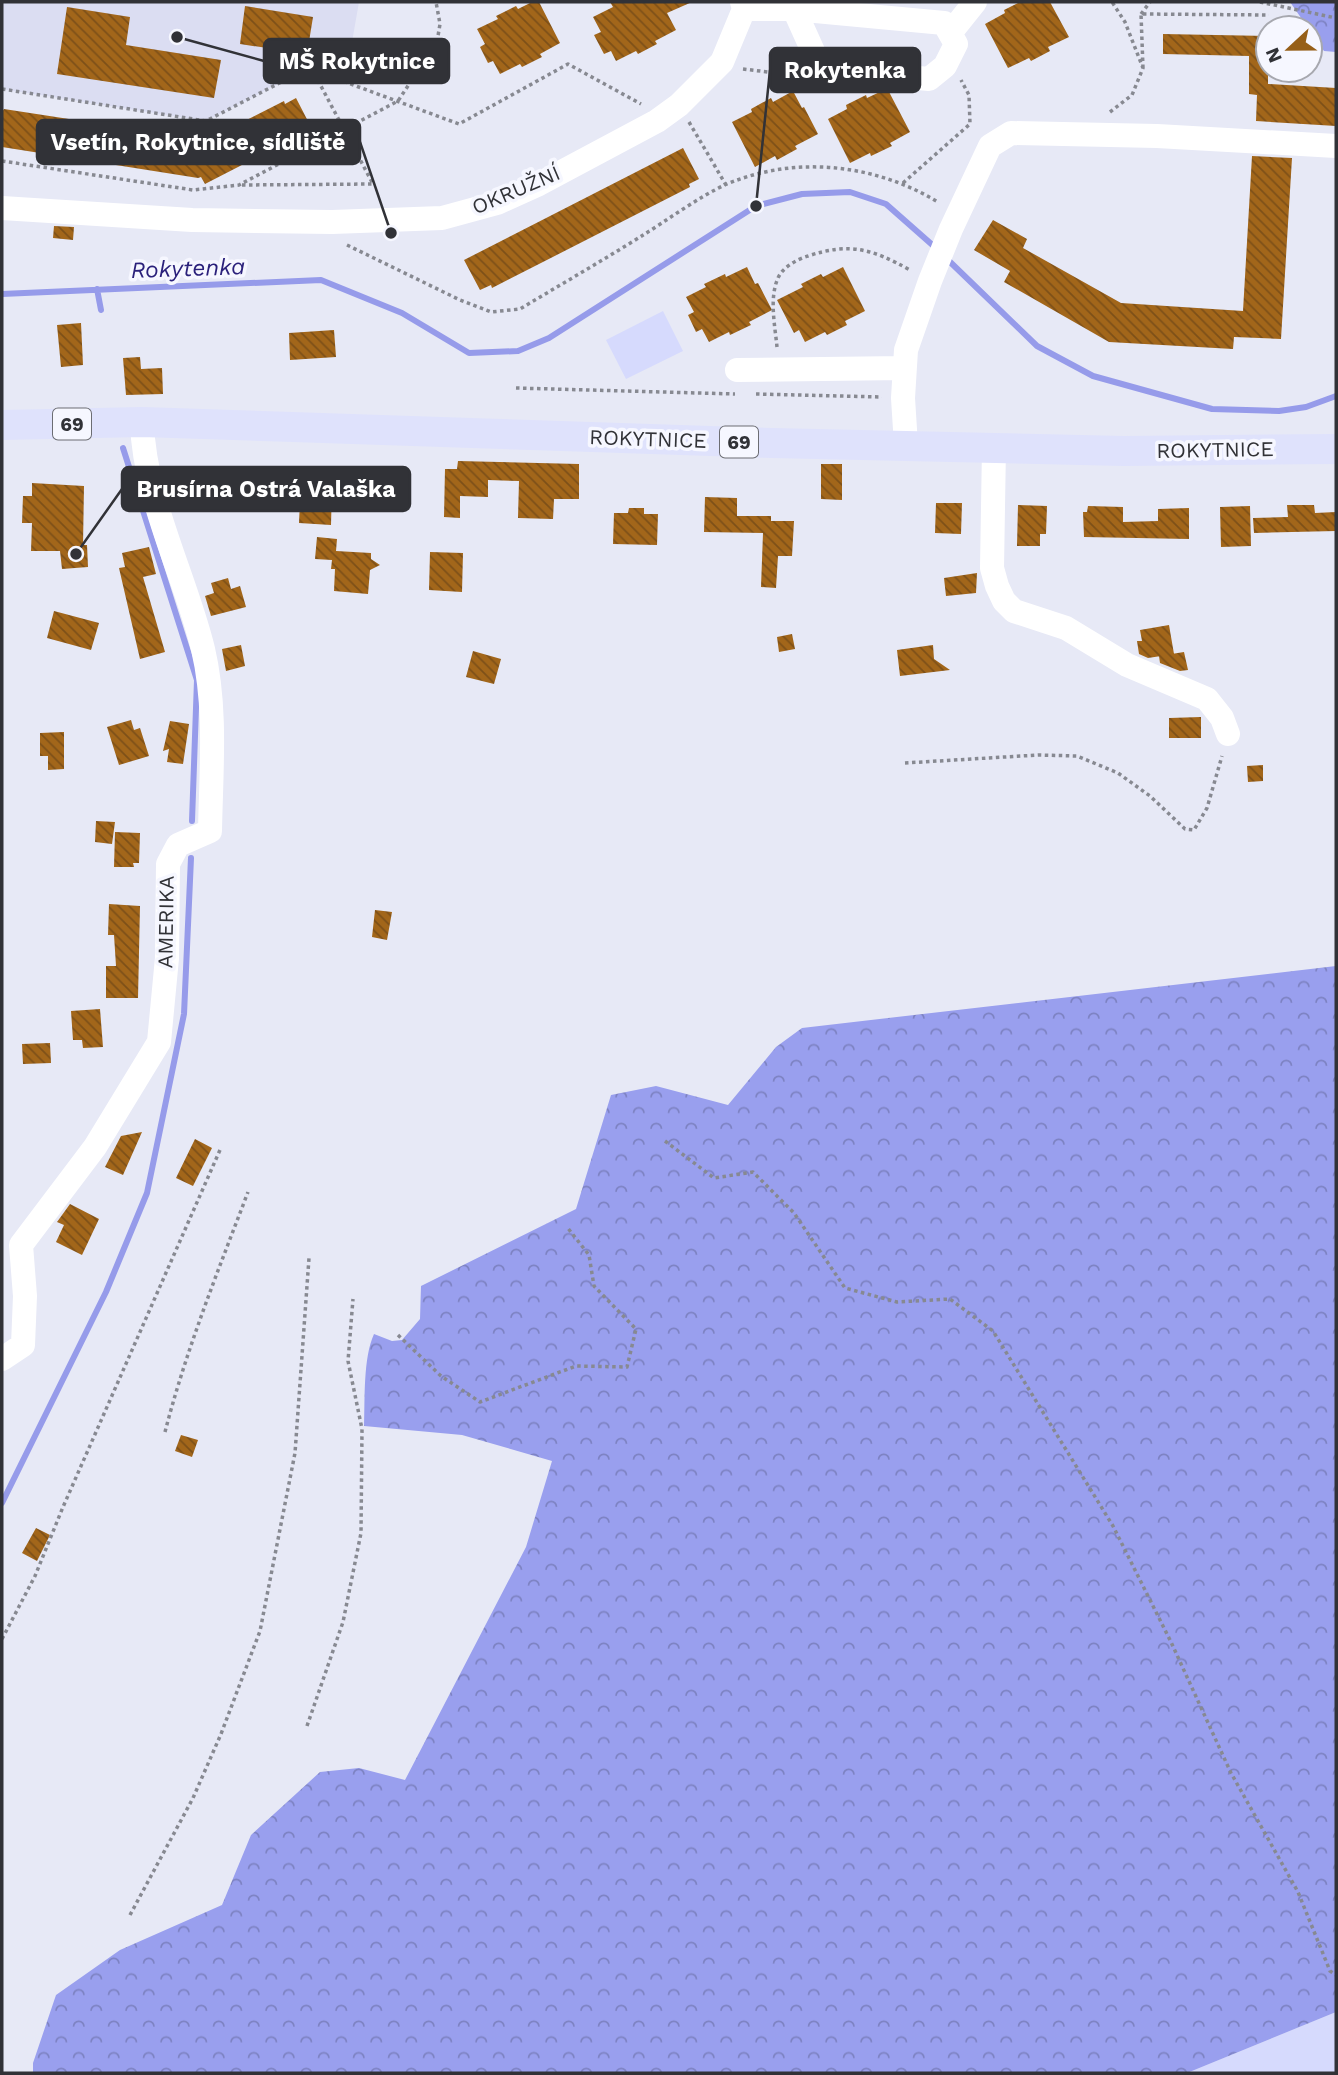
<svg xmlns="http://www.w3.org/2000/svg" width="1338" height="2075" font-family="'Work Sans',sans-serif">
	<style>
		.built { fill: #dbddf2 }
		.green { fill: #d6dafd }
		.forest { fill: url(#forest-crowns) }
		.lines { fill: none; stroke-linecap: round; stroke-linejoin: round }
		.stream { stroke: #969bea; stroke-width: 6 }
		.building { fill: url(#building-back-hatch) }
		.path { stroke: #878991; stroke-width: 3.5; stroke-dasharray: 3.5 3.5; stroke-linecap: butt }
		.minor { stroke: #fff; stroke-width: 24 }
		.major { stroke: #dfe2fc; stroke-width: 30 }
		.labels { text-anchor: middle; stroke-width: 7; stroke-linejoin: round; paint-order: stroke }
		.shield { fill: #f6f7ff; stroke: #6c6d73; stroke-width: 2 }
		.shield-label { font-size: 19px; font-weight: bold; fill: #313237 }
		.street-label { font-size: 21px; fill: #313237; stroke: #f6f7ff }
		.water-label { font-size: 23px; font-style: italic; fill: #2b217b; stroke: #f6f7ff }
		.leader { fill: none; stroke: #313237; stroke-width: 2.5 }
		.callout-dot { fill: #313237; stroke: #f6f7ff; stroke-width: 2.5 }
		.callout { fill: #313237; stroke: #313237; stroke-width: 2.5 }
		.callout-label { font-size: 23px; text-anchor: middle; font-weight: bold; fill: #fff }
	</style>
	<defs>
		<pattern id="forest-crowns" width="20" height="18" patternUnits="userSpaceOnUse" patternTransform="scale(1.75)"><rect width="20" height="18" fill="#999fee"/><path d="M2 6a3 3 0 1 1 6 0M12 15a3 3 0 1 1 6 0" fill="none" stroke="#7d82c2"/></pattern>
		<pattern id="building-back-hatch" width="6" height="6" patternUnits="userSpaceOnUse" patternTransform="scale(1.75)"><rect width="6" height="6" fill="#a2661a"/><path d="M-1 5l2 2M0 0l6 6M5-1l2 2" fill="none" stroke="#7d5018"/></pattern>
	</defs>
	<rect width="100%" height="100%" fill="#e7e9f6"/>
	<path class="built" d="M 2,2 L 359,2 L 345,82 L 329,76 L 308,72 L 289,78 L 206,121 L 2,89 Z"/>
	<path class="green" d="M 663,311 L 683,351 L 626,379 L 606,340 Z
		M 1336,2012 L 1336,2073 L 1187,2073 Z"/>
	<path class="forest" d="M 1290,2 L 1336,2 L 1336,52 L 1324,51 Z
		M 1336,966 L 1336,2012 L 1187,2073 L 33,2073 L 33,2063 L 56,1995 L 120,1950 L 222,1905 L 251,1835 L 320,1772 L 359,1768 L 405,1780 L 526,1547 L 552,1461 L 462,1435 L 364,1426 C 365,1399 363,1358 374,1334 L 392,1341 L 402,1340 L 420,1319 L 421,1286 L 576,1209 L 611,1095 L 656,1086 L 728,1105 L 776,1047 L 802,1028 Z"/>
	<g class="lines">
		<path class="stream" d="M 947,259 L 1037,346 L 1093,376 L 1212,409 L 1279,411 L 1306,407 L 1336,396
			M 97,289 L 101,310
			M 2,294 L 321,280 L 402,313 L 469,353 L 518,351 L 549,338 L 756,206 L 802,194 L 850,192 L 886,204 L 937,249
			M 123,448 L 197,680 L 192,821
			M 2,1503 L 106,1292 L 147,1193 L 184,1014 L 191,858"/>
	</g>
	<path class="building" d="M 532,2 L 539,2 L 560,43 L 540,54 L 542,57 L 522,67 L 520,64 L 500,74 L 493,61 L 488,63 L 480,47 L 485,44 L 477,29 L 498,19 L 496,16 L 516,6 L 518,9 Z
		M 610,2 L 692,2 L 667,13 L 676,30 L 655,41 L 657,44 L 638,54 L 636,51 L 616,61 L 611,51 L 604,54 L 594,35 L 601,32 L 593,17 L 613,7 Z
		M 1020,2 L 1050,2 L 1069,37 L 1048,47 L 1050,51 L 1031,61 L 1029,58 L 1008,68 L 985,24 L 1005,13 L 1004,10 Z
		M 245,6 L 313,17 L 307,54 L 240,44 Z
		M 67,7 L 130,17 L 126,45 L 221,60 L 214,98 L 57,74 Z
		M 1163,34 L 1268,36 L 1268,84 L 1336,88 L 1336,126 L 1256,121 L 1257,95 L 1249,94 L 1249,56 L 1163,54 Z
		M 884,90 L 888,90 L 910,132 L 890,143 L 892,146 L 871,156 L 870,153 L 850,163 L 828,119 L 847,109 L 846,105 L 866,95 L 867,98 Z
		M 793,91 L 802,108 L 804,107 L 818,134 L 795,146 L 797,149 L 777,160 L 775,156 L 755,167 L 732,122 L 752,112 L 751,109 L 771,98 L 773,102 Z
		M 296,98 L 312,129 L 205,184 L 201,177 L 198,178 L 2,147 L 2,112 L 4,109 L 173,135 L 172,139 L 199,144 L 284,101 L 285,104 Z
		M 683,148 L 699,179 L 689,184 L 690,187 L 492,288 L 491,285 L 480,290 L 464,260 Z
		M 1252,156 L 1292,158 L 1281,339 L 1234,337 L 1233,349 L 1109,342 L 1004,282 L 1010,271 L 974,250 L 993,220 L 1027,239 L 1023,248 L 1121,303 L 1243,311 Z
		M 54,226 L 74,227 L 73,240 L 53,238 Z
		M 747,267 L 755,284 L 758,283 L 772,310 L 749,322 L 751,325 L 730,335 L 729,332 L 709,342 L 702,329 L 696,332 L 688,315 L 694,312 L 686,297 L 706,287 L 704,284 L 725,274 L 726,277 Z
		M 843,267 L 865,311 L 845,321 L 847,325 L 827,335 L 825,332 L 805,342 L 799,330 L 794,333 L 777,300 L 803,287 L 801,284 L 821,274 L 823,277 Z
		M 81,323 L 83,365 L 61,367 L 57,325 Z
		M 334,330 L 336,357 L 290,360 L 289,333 Z
		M 140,357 L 141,369 L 162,368 L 163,394 L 126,395 L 123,358 Z
		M 458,461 L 579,464 L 579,499 L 554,499 L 553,519 L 518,518 L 519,481 L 488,480 L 488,497 L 460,496 L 460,518 L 444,517 L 445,469 L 457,469 Z
		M 821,464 L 842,464 L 842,500 L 821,499 Z
		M 32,483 L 84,486 L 83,545 L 87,545 L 88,567 L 62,569 L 60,551 L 31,551 L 32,523 L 22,523 L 23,496 L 32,496 Z
		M 304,487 L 332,487 L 331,525 L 299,523 L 300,501 L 304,501 Z
		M 705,497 L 737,498 L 737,516 L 771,516 L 771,521 L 794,521 L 792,556 L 778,556 L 776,588 L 761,587 L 763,533 L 704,532 Z
		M 936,503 L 962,503 L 961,534 L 935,533 Z
		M 1018,505 L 1047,506 L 1046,534 L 1040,534 L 1040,546 L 1017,546 Z
		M 1287,505 L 1314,505 L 1315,513 L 1336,512 L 1336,531 L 1254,533 L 1253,518 L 1288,517 Z
		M 1088,506 L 1123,507 L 1123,522 L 1158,521 L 1158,509 L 1189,508 L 1189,539 L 1084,537 L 1083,512 L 1087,512 Z
		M 1250,506 L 1251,546 L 1221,547 L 1220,507 Z
		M 629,508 L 644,508 L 644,514 L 658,514 L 657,545 L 613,544 L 614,513 L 628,513 Z
		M 317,537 L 337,539 L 336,551 L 371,553 L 371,559 L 380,565 L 370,570 L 368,594 L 334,591 L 335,569 L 331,569 L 332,560 L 315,559 Z
		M 149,547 L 156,574 L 143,577 L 165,652 L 140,659 L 119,568 L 125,567 L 122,553 Z
		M 430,552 L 463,553 L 462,592 L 429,590 Z
		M 977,573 L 976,593 L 946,596 L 944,578 Z
		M 228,578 L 231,589 L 240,586 L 246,607 L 211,616 L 205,596 L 214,593 L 211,583 Z
		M 54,611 L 99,623 L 91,650 L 47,638 Z
		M 1169,625 L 1174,654 L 1148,658 L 1139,654 L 1137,641 L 1142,641 L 1140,630 Z
		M 792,634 L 795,649 L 779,652 L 777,637 Z
		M 241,645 L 245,666 L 226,671 L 222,649 Z
		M 933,645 L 934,659 L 950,670 L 900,676 L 897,650 Z
		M 473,651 L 501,659 L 494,684 L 466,677 Z
		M 1184,652 L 1188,670 L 1180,671 L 1160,663 L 1159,656 Z
		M 1201,717 L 1201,738 L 1169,738 L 1169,718 Z
		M 131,720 L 134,730 L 140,728 L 149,756 L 119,765 L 107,727 Z
		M 170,721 L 189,724 L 183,764 L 167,762 L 169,749 L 163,751 Z
		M 64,732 L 64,769 L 48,770 L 48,756 L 40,756 L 40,733 Z
		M 1263,765 L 1263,781 L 1248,782 L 1247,766 Z
		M 96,821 L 115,822 L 112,844 L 95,842 Z
		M 115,832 L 140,833 L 139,863 L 133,863 L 134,867 L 114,867 Z
		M 109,904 L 140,906 L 138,998 L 106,998 L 106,966 L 116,966 L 114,935 L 108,935 Z
		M 375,910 L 392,912 L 387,940 L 372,937 Z
		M 100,1009 L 103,1047 L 83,1048 L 82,1040 L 73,1040 L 71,1011 Z
		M 50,1043 L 51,1063 L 23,1064 L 22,1044 Z
		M 142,1132 L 123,1175 L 105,1167 L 121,1136 Z
		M 195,1139 L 212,1148 L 193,1186 L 176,1178 Z
		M 70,1204 L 99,1219 L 82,1255 L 56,1242 L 64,1225 L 57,1222 Z
		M 181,1435 L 198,1440 L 192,1457 L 175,1451 Z
		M 36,1528 L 50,1535 L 37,1561 L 22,1553 Z"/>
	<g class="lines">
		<path class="path" d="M 1260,2 L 1336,18
			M 1141,14 L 1150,2
			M 1143,68 L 1141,14 L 1269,15
			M 743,69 L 801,76
			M 2,89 L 206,121 L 289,78 L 308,72 L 329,76 L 459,124 L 568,64 L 641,104
			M 1110,112 L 1132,95 L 1143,68 L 1125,22 L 1112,2
			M 689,122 L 726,185
			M 2,161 L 193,190 L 239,185 L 398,101 L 437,42 L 440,24 L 436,2
			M 903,183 L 970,124 L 969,95 L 961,80
			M 242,185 L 373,184 L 314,73
			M 347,245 L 460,300 L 491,312 L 520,309 C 560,285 600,262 640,237 C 666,221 700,196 727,184 C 796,155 875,164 938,202
			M 777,347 C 775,326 769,298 778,278 C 782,268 797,259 808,256 C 850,242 872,249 910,270
			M 516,388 L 735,394
			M 756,394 L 882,397
			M 905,763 L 1038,755 L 1077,756 L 1118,773 L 1150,796 L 1185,829 L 1194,830 L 1207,808 L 1222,756
			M 665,1141 L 714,1178 L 753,1172 L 794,1213 L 845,1288 L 897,1302 L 950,1299 L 993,1331 L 1113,1526 L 1171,1642 L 1231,1773 L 1298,1892 L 1330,1971 L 1336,1975
			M 398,1335 L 441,1376 L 480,1402 L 576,1366 L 627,1367 L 636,1329 L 594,1286 L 589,1255 L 567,1227
			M 165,1432 C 186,1350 218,1271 248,1192
			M 2,1639 L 35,1576 L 63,1507 L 220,1150
			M 307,1726 L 343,1622 L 361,1533 L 362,1429 L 348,1361 L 353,1299
			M 130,1915 L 193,1798 L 221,1734 L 260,1631 L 295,1453 L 309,1258"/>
		<path class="minor" d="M 744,9 L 794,9 L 821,69 L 929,79 L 945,66 L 956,44 L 944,23 L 794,9
			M 951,32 L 975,2
			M 2,208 L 192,220 L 332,222 L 442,218 L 497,203 L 539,184 L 657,121 L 679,105 L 722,62 L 744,9 L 742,2
			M 737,370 L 904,368
			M 906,445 L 903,398 L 906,350 L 930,281 L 951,229 L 990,146 L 1011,133 L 1157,136 L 1336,146
			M 994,447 L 992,568 L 997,586 L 1004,601 L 1014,611 L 1066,628 L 1127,665 L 1207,699 L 1222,718 L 1228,734
			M 2,1359 L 23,1345 L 25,1296 L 21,1245 L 95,1147 L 159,1042 L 167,958 L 168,864 L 178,845 L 210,831 C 211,772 217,708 203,649 C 185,575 144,499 142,422"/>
		<path class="major" d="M 2,425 L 142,422 L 772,443 L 1124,451 L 1336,449"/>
	</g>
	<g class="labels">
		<g class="shield">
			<rect x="53" y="408.5" width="38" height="31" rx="5"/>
			<rect x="720" y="426.5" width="38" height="31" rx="5"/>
		</g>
		<g class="shield-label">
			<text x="72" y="431">69</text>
			<text x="739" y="449">69</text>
		</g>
		<g class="street-label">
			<text transform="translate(516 190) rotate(-23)" y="7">OKRUŽNÍ</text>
			<text transform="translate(648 439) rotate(2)" y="7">ROKYTNICE</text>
			<text transform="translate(1215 450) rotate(-1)" y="7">ROKYTNICE</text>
			<text transform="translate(166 922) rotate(-89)" y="7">AMERIKA</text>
		</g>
		<g class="water-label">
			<text transform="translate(188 268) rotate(-2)" y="8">Rokytenka</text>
		</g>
	</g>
	<path class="leader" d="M177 37L264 61M756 206L770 70M391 233L360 142M76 554L122 489"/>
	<g class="callout-dot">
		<circle cx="177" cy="37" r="7"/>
		<circle cx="756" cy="206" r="7"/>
		<circle cx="391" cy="233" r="7"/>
		<circle cx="76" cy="554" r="7"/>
	</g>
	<g class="callout">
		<rect x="264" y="39" width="185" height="44" rx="7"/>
		<rect x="770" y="48" width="150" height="44" rx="7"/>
		<rect x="37" y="120" width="323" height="44" rx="7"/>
		<rect x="122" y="467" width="288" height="44" rx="7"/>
	</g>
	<g class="callout-label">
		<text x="357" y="69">MŠ Rokytnice</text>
		<text x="845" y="78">Rokytenka</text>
		<text x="198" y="150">Vsetín, Rokytnice, sídliště</text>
		<text x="266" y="497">Brusírna Ostrá Valaška</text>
	</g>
	<rect width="1338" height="2075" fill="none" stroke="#313237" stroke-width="7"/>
	<g transform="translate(1289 49) rotate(248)"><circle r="33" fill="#f6f7ff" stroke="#a7a8af" stroke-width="2"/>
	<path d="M0-5L12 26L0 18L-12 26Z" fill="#965f18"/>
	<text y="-10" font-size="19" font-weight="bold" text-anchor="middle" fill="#313237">N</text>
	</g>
</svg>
